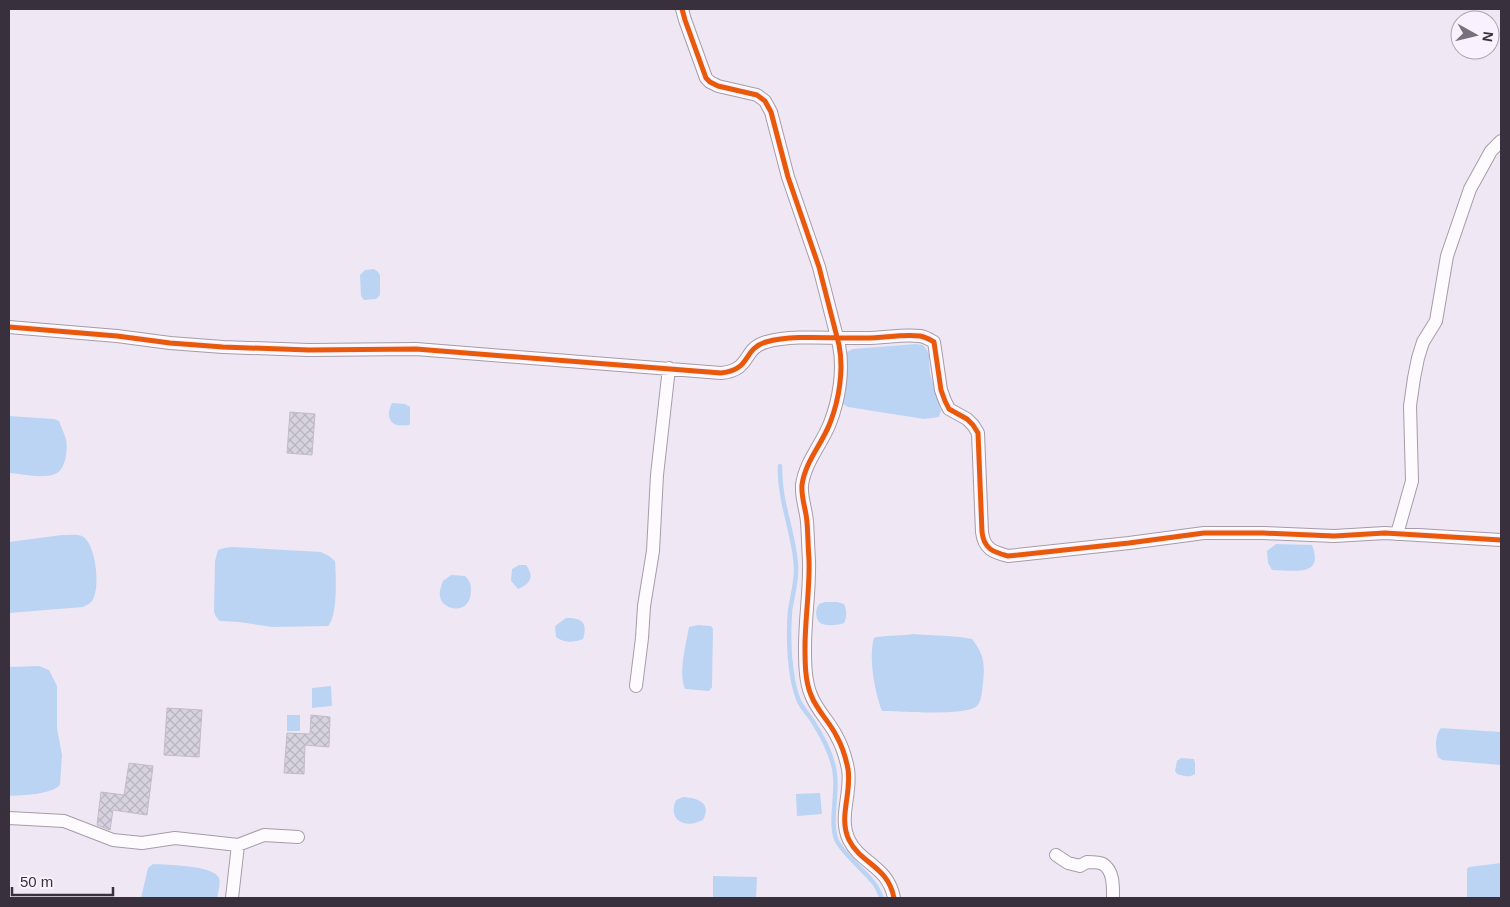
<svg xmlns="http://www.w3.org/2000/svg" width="1510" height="907" font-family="Helvetica,sans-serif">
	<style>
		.water { fill: #bbd4f3 }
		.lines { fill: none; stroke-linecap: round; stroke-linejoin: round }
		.stream { stroke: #bbd4f3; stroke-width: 4.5 }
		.building { fill: url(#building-cross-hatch); stroke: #c0bcc8 }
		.street-casing { stroke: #a49ca8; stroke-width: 14 }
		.street { stroke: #fdfbfe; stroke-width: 12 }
		.cycleway-casing { stroke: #faf1ff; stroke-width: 8 }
		.cycleway { stroke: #e8590c; stroke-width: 5 }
	</style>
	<defs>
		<pattern id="building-cross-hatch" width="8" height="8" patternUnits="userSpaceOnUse" patternTransform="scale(1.25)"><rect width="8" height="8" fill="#d6d2df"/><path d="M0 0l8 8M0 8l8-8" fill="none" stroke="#b8b5c0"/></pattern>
	</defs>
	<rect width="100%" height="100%" fill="#f0e7f5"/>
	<path class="water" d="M 374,269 L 378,272 L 380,275 L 380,295 L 376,299 L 364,300 L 361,296 L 360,275 L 365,270 Z
		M 916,344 L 923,345 L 927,350 L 929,355 L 930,373 L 941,411 L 939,417 L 924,419 L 848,407 L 843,404 L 842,398 L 847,352 L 853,349 Z
		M 392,403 L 405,404 L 410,407 L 410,423 L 409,425 C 392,428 384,419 392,403 Z
		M 9,416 L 54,419 L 59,421 C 61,427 64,433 66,439 C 68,449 66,470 55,474 C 43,479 22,474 9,473 Z
		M 62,535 C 68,535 77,534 82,536 C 96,543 101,588 92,601 C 90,604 86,605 83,607 L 9,613 L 9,542 Z
		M 1276,544 L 1312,545 C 1325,578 1292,570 1272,570 L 1268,563 L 1267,551 Z
		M 232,547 L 321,552 L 329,556 L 335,561 C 336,575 338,616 328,626 L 272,627 L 239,622 L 220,621 L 216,617 L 214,612 L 215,561 L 218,550 L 224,548 Z
		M 519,565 L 526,565 C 535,577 530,584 518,589 L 511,581 L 512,569 Z
		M 451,575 L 465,576 C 470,581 471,584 471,590 C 471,616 443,611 440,597 C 439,592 441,586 443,581 Z
		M 825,602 L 837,602 L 844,604 C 847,610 847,617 844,623 C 839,625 824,627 819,622 C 816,619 815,610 818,606 C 819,603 822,603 825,602 Z
		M 566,618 C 582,618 588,622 583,639 C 572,643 565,643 556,637 L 555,626 Z
		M 698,625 L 711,626 L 713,629 L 712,687 L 709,691 L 685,689 C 678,673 686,644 689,627 Z
		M 914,634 C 934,636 953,635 972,639 C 984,654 985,664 983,683 C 982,690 982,699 978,705 C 968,717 899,711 882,711 C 875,693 868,657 874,638 C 881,635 904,636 914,634 Z
		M 39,666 L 49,670 L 57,686 L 57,728 L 62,755 L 60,785 C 50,795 23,795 9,796 L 9,667 Z
		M 331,686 L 332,706 L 312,708 L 312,688 Z
		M 287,715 L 300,715 L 300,731 L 287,731 Z
		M 1441,728 L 1501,732 L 1501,765 L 1442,760 L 1438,757 C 1435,749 1435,734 1441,728 Z
		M 1181,758 L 1194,759 L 1195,763 L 1195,774 C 1189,778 1183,776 1177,774 L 1175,771 L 1177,761 Z
		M 820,793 L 822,814 L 797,816 L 796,794 Z
		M 683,797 C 698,798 712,803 703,820 C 686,829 667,821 676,800 Z
		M 1501,863 L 1501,898 L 1467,898 L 1467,869 L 1469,867 Z
		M 153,864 C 166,865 214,865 219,878 C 221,884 218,892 217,898 L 141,898 L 148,868 Z
		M 713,876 L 757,877 L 756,898 L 713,898 Z"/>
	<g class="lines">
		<path class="stream" d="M 780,466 C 779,502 794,532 796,566 C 797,581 792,597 790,611 C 788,637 789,678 799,701 C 802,708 808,714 812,720 C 821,734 829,748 833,764 C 840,789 829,818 836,839 C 841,852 864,870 873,882 C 877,886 879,893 882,898"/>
	</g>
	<path class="building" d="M 290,412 L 315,414 L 312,455 L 287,453 Z
		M 167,708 L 202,710 L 199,757 L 164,755 Z
		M 311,715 L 330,717 L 329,747 L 305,745 L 304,774 L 284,773 L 287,733 L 310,734 Z
		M 129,763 L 153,766 L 147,815 L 113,810 L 110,830 L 97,825 L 101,792 L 124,795 Z"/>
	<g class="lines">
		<defs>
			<path id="street" d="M 682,9 L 685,20 L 706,78 L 710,82 L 718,86 L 757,95 L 765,101 L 771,112 L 788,177 L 819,267 L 839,345 C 844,370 839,400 830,423 C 822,444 805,462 802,485 C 801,498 806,509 807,522 C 808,534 808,547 809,560 C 810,589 805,618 805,647 C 805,662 805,681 811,695 C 817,711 830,722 837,737 C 842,746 846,759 848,769 C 852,794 838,817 849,840 C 861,864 888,866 894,898
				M 9,327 L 117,336 L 170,343 L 223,347 L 309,350 L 416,349 L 721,373 C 752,370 742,349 766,342 C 794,334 837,339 866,338 C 884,338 902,334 920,336 C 926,337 929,339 934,342 L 941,390 L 945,401 L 949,409 L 967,419 L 973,425 L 978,433 L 982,532 C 984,549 993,552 1008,556 L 1129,543 L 1204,533 L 1263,533 L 1334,536 L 1385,533 L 1501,540
				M 1397,534 L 1412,481 L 1410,406 L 1414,378 L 1418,358 L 1423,342 L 1436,321 L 1447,256 L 1470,189 L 1491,151 L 1501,141
				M 636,686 L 642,638 L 644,606 L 653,551 L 657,475 L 669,368
				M 9,818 L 64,821 L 113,840 L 142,843 L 175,838 L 238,845 L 264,835 L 298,837
				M 1056,855 L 1068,863 L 1080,866 L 1087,862 C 1092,862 1099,862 1103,864 C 1114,871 1113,887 1113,898
				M 232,898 L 238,845"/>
		</defs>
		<use href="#street" class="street-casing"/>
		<use href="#street" class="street"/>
		<defs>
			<path id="cycleway" d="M 682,9 L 685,20 L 706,78 L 710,82 L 718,86 L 757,95 L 765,101 L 771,112 L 788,177 L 819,267 L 839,345 C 844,370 839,400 830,423 C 822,444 805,462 802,485 C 801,498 806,509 807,522 C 808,534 808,547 809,560 C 810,589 805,618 805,647 C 805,662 805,681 811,695 C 817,711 830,722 837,737 C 842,746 846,759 848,769 C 852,794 838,817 849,840 C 861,864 888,866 894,898
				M 9,327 L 117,336 L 170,343 L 223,347 L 309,350 L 416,349 L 721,373 C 752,370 742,349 766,342 C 794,334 837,339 866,338 C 884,338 902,334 920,336 C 926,337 929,339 934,342 L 941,390 L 945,401 L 949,409 L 967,419 L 973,425 L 978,433 L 982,532 C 984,549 993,552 1008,556 L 1129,543 L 1204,533 L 1263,533 L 1334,536 L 1385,533 L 1501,540"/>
		</defs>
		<use href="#cycleway" class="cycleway-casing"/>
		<use href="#cycleway" class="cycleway"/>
	</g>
	<rect width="1510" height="907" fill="none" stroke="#38303d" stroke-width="20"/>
	<g transform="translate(1475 35) rotate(98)"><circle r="24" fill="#faf1ff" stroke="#aca4b1"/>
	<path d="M0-4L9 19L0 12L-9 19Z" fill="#78707d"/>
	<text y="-8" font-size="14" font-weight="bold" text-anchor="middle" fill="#38303d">N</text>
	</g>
	<path d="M12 887v8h101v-8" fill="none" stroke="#38303d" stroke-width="2.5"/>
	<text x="20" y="887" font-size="15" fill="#38303d" stroke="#faf1ff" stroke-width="4" paint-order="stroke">50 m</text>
</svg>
